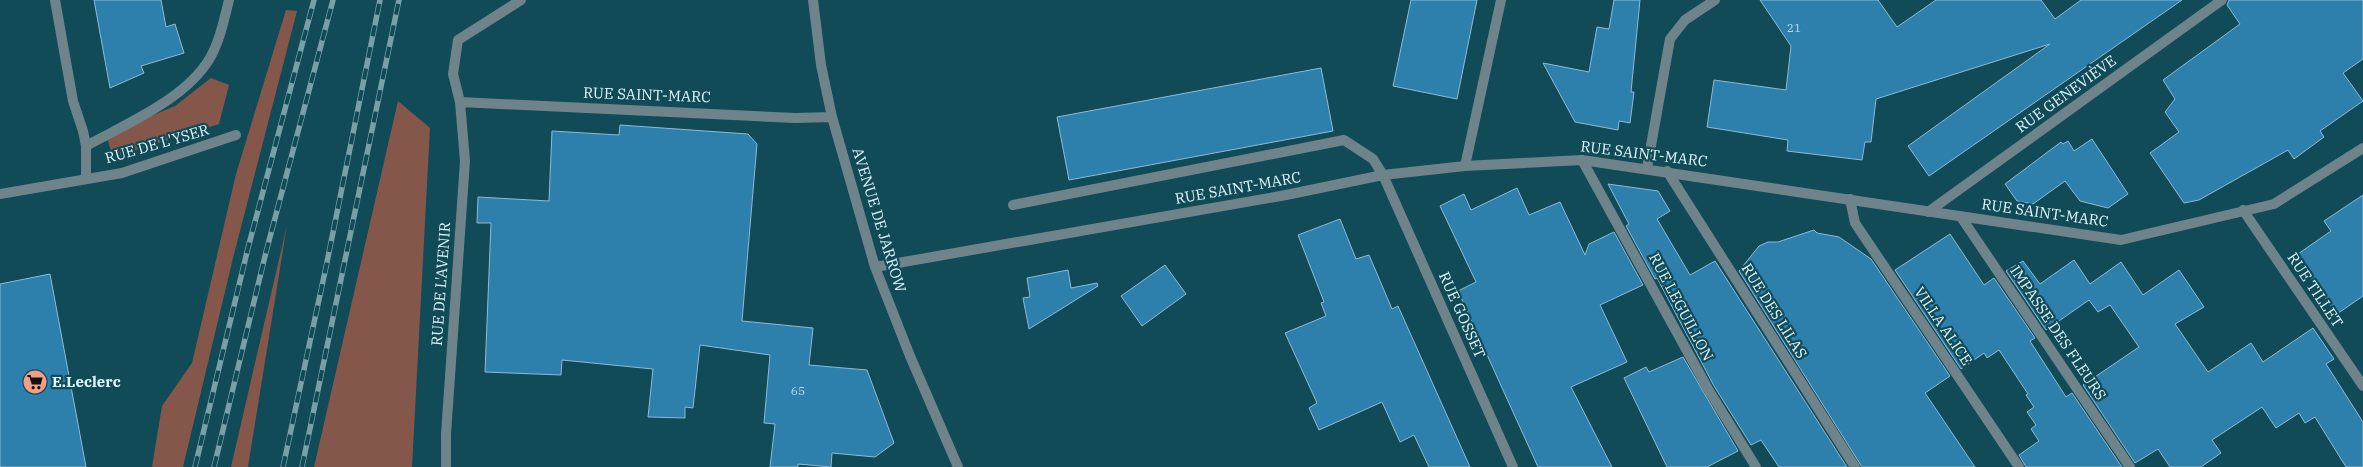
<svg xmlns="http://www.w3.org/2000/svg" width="2363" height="467" font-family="'IBM Plex Serif',serif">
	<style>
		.green { fill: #84574a }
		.building { fill: #2e80ac; stroke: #8ebad5 }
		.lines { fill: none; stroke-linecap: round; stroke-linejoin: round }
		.lane { stroke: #6e848a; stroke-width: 10 }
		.street { stroke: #6e848a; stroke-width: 10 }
		.rail-casing { stroke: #78a0a9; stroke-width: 5.5 }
		.rail { stroke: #114b58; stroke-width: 4; stroke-dasharray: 11; stroke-linecap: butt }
		.labels { text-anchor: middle; stroke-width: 4.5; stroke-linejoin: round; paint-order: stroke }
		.number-label { font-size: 12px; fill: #b4d9e9 }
		.street-label { font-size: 15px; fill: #e1f7fd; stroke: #114b58 }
		.poi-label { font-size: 15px; font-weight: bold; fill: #e1f7fd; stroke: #114b58; text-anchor: start }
	</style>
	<rect width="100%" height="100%" fill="#114b58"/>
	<path class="green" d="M 286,10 L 297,11 L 233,258 L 183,467 L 152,467 L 162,406 L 192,363 L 236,174 Z
		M 211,78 L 229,85 L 219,124 L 113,157 L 106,135 L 175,106 Z
		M 398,101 L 430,128 L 412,467 L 314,467 Z
		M 287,225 L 248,467 L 231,467 Z"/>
	<path class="building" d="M 94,0 L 161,0 L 166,27 L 175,24 L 184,53 L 141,66 L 144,73 L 110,88 Z
		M 1411,0 L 1477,0 L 1457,99 L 1393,86 Z
		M 1614,0 L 1640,0 L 1631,92 L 1634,92 L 1630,123 L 1619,121 L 1618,130 L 1575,122 L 1543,63 L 1589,72 L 1597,27 L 1609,29 Z
		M 1760,0 L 1878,0 L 1897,27 L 1936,0 L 2041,0 L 2055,19 L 2081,0 L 2182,0 L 1929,176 L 1908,146 L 2050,44 L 1876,99 L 1871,142 L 1865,142 L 1862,160 L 1787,151 L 1788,140 L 1707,127 L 1714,80 L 1786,90 L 1791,46 Z
		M 2229,0 L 2363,0 L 2363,59 L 2343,73 L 2363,101 L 2320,131 L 2324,137 L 2294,159 L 2288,150 L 2199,200 L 2184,203 L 2150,153 L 2179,132 L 2165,112 L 2175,99 L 2163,80 L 2240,24 L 2227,5 Z
		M 1321,68 L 1333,131 L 1069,180 L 1057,117 Z
		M 620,125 L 748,134 L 757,144 L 742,321 L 813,328 L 809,365 L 867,370 L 894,443 L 875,457 L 832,453 L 831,467 L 798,464 L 798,467 L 770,467 L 775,424 L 764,423 L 770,355 L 700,345 L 693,408 L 685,407 L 685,418 L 648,417 L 653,369 L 562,360 L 561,375 L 485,372 L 491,223 L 477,223 L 478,197 L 549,201 L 552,131 L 619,135 Z
		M 2092,139 L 2128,194 L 2108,208 L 2080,201 L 2065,181 L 2033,204 L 2017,201 L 2005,184 L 2061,142 L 2063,144 L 2068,141 L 2074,151 Z
		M 1608,184 L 1658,191 L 1670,211 L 1657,219 L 1690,275 L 1715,261 L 1847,467 L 1779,467 L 1761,440 L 1751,445 L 1714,386 L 1657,278 L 1655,279 L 1626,226 L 1629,224 Z
		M 1517,188 L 1529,215 L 1560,202 L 1585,255 L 1589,244 L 1614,232 L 1643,285 L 1600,305 L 1627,362 L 1571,387 L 1612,467 L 1538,467 L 1458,291 L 1476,282 L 1440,206 L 1464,194 L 1471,210 Z
		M 2363,195 L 2363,296 L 2337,314 L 2295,256 L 2331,231 L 2324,221 Z
		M 1340,219 L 1356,259 L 1369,255 L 1392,309 L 1398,306 L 1470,467 L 1429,467 L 1414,435 L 1400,442 L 1382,402 L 1319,430 L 1309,408 L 1317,403 L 1285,333 L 1326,316 L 1321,303 L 1324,302 L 1298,235 Z
		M 1814,230 L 1817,233 L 1839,237 L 1871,259 L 1950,376 L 1925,393 L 1975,467 L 1862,467 L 1739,271 L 1759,246 L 1768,242 L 1778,242 Z
		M 1950,234 L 1984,285 L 1994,278 L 2035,338 L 2030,341 L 2066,397 L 2072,393 L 2122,467 L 2026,467 L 2019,455 L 2039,441 L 2031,429 L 2036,425 L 2027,412 L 2034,407 L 2026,395 L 2028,394 L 1999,350 L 1987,358 L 1984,353 L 1961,369 L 1895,270 Z
		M 2074,260 L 2090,284 L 2121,262 L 2143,295 L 2179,270 L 2204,307 L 2175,324 L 2208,372 L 2251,343 L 2263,362 L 2313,328 L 2334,359 L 2326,364 L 2363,422 L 2363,467 L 2346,467 L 2315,417 L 2305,423 L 2299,413 L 2276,428 L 2262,407 L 2212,440 L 2221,453 L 2201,467 L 2170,467 L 2158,449 L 2135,463 L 2083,385 L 2139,347 L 2110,305 L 2098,312 L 2089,300 L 2046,330 L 2006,271 L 2023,261 L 2040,284 Z
		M 1165,265 L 1186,294 L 1142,326 L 1121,296 Z
		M 1068,270 L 1071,288 L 1097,283 L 1098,286 L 1029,329 L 1023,298 L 1030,297 L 1027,278 Z
		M 50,274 L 86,467 L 0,467 L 0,284 Z
		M 1683,357 L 1738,451 L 1707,467 L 1667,467 L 1624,378 L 1646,367 L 1649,372 Z"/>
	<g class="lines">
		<path class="lane" d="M 1582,160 L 1708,389 L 1756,467
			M 1667,171 L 1855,467
			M 1850,199 L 1855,223 L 2019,467
			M 1013,205 L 1344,140 L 1373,159 L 1383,175
			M 2243,210 L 2363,386
			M 1961,217 L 2130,467"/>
		<path class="street" d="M 55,0 L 73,101 L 83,131 L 86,146
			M 813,0 L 821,65 L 832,117 L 875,267 L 910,356 L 958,467
			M 460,102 L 795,118 L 832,117
			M 1465,166 L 1501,0
			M 1647,168 L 1670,39 L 1685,20 L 1715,0
			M 1383,175 L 1513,467
			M 86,178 L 86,146 C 126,124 186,99 210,58 C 220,40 224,20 229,0
			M 0,194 L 122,173 L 236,135
			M 1928,212 L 2222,0
			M 875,267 L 1286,195 L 1383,175 L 1465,166 L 1582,160 L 2121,240 L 2274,204 L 2363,148
			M 446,467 L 446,434 L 465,161 L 460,102 L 453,74 L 458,40 L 521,0"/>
		<defs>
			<path id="rail" d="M 195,467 L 248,248 L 314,0
				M 214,467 L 266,252 L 333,0
				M 283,467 L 326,267 L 380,0
				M 302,467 L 399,0"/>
		</defs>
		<use href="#rail" class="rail-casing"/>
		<use href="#rail" class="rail"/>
	</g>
	<defs>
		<symbol id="supermarket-disc" viewBox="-11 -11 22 22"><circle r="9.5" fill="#f49e87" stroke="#114b58"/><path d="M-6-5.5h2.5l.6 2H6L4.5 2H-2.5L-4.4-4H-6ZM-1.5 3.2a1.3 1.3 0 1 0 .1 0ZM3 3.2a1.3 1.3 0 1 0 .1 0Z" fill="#111"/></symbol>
	</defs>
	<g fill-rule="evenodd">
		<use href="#supermarket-disc" x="21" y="368" width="28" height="28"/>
	</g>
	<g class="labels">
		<g class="number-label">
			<text x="1794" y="32">21</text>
			<text x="798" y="395">65</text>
		</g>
		<g class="street-label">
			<text transform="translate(2066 94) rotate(-36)" y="5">RUE GENEVIÈVE</text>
			<text transform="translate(647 95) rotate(2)" y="5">RUE SAINT-MARC</text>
			<text transform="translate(157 144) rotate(-16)" y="5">RUE DE L'YSER</text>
			<text transform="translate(1644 154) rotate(7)" y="5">RUE SAINT-MARC</text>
			<text transform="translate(1238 188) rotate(-10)" y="5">RUE SAINT-MARC</text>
			<text transform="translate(2045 213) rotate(8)" y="5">RUE SAINT-MARC</text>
			<text transform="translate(879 220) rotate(73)" y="5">AVENUE DE JARROW</text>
			<text transform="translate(441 284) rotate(-86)" y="5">RUE DE L'AVENIR</text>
			<text transform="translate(2315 290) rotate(56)" y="5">RUE TILLET</text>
			<text transform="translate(1681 307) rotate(62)" y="5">RUE LEGUILLON</text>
			<text transform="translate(1774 311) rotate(58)" y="5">RUE DES LILAS</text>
			<text transform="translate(1462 315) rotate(66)" y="5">RUE GOSSET</text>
			<text transform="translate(1943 326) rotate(56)" y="5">VILLA ALICE</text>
			<text transform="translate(2058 333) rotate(56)" y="5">IMPASSE DES FLEURS</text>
		</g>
		<g class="poi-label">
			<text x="52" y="387">E.Leclerc</text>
		</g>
	</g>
</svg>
